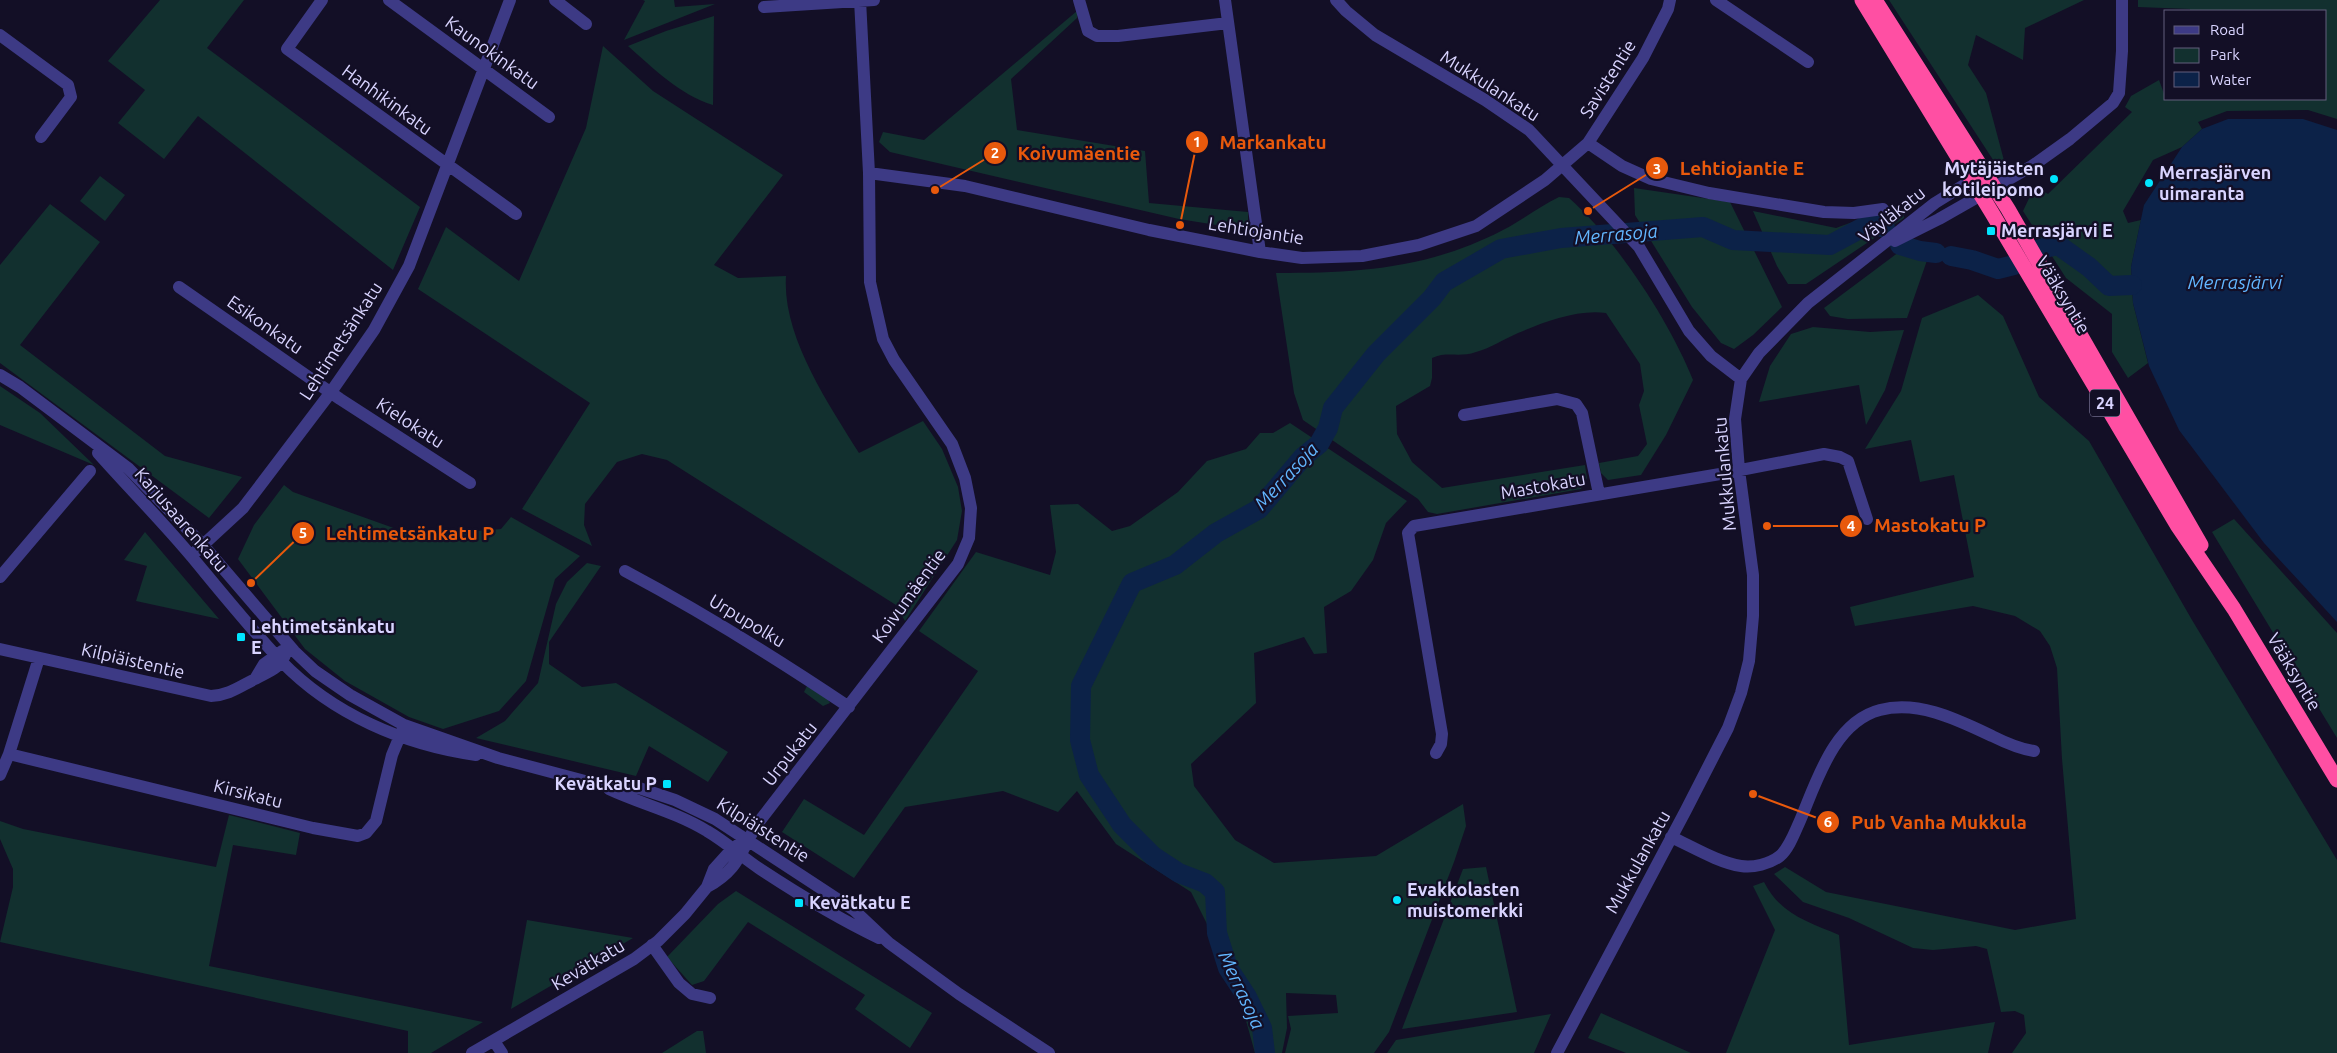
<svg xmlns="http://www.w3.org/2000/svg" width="2337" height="1053" font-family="Ubuntu,sans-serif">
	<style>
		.green { fill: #12302f }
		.water { fill: #0c2248 }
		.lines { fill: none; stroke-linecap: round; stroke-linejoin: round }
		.river { stroke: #0c2248; stroke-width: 20 }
		.minor { stroke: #3d3a85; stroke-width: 12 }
		.highway { stroke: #ff4fa3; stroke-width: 15 }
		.poi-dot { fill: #00e5ff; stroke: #130f26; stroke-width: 2 }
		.labels { text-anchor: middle; stroke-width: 4.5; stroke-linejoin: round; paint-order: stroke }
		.shield { fill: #130f26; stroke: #9e99be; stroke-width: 1 }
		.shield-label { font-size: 16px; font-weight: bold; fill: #d9d4ff }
		.street-label { font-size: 18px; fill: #d9d4ff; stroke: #130f26 }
		.poi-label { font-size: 18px; font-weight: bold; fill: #d9d4ff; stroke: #130f26; text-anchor: start }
		.water-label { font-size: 19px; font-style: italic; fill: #62b6ff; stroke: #130f26 }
		.leader { fill: none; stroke: #e8590c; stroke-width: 2 }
		.callout-dot { fill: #e8590c; stroke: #130f26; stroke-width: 2 }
		.mark-label { font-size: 15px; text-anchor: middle; font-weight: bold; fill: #fff }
		.callout-label { font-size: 19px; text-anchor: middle; font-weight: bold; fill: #e8590c; stroke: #130f26; stroke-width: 4.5; stroke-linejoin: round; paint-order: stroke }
	</style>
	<rect width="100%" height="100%" fill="#130f26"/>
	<path class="green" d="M 160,0 L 244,0 L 207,48 L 420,207 L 393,270 L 198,116 L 164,159 L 118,123 L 145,90 L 108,61 Z
		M 643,0 L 674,0 L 675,7 L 715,4 L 624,40 L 645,1 Z
		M 1889,0 L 2084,0 L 2025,28 L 2023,60 L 1976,35 L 1968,65 L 1986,93 L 2006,168 L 1999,169 Z
		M 2138,0 L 2337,0 L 2337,119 L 2308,110 L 2227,111 L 2198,122 L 2202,129 L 2182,147 L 2153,160 L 2123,211 L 2128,223 L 2141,220 L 2131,267 L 2133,303 L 2148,363 L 2128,378 L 2112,352 L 2112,314 L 2066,278 L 2023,211 L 2035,186 L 2048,194 L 2132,112 L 2125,107 L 2131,96 L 2159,80 L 2166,99 L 2326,99 L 2326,11 L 2190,11 L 2190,9 L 2138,7 Z
		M 1077,11 L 1077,18 L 1011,79 L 1017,130 L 1145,151 L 1149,203 L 1248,212 L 1248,230 L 1179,219 L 890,152 L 879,142 L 883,132 L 924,140 Z
		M 714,16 L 713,105 C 680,95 653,68 628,46 L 666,31 Z
		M 603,46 L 653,91 L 783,175 L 714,265 L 738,278 L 786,276 C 782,336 828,403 859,453 L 923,421 L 942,449 L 958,487 L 962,511 L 957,540 L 905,621 L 896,605 L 667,460 L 642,454 L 617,462 L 585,504 L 584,525 L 592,546 L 522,509 L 590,403 L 418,289 L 446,227 L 519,281 L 586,128 Z
		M 100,176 L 125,195 L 105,221 L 80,201 Z
		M 1634,188 L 1730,202 L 1782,307 L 1753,335 L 1734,349 L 1721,343 L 1692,307 L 1635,215 Z
		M 1559,197 L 1569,198 C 1616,239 1670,322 1693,380 L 1666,435 L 1641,475 L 1608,480 L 1601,473 L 1599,463 L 1638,456 L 1647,444 L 1639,405 L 1644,391 L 1640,364 L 1606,313 C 1578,309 1544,322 1518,333 C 1504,339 1491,348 1476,352 C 1459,358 1447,351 1432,358 L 1432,378 L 1430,386 L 1396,406 L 1397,434 L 1412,462 L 1442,488 L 1585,465 L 1587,478 L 1581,489 L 1437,514 L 1428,512 L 1418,499 L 1303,420 L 1294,393 L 1276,273 C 1358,273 1428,269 1503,230 C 1522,220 1539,207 1559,197 Z
		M 50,204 L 100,242 L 20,345 L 165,456 L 242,477 L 209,518 L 0,363 L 0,265 Z
		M 1753,211 L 1836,228 L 1866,217 L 1903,211 L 1904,218 L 1806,284 L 1788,284 L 1777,266 Z
		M 1907,246 L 1932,246 L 1907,318 L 1848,319 L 1830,316 L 1824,308 Z
		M 1978,295 L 2003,316 L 2039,397 L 2089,441 L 2192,620 L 2337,860 L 2337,1053 L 2012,1053 L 2026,1033 L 2024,1015 L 2015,1011 L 2001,1012 L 1987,949 L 1976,946 L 1933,950 L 1913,948 L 1849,918 L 1803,902 L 1774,874 L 1785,867 L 1826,892 L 2015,930 L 2076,919 L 2062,759 L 2057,668 L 2050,646 L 2040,631 L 2015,616 L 1973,606 L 1855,626 L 1850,607 L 1974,577 L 1954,475 L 1920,482 L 1911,440 L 1865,449 L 1901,391 L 1922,318 Z
		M 1813,327 L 1870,332 L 1904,330 L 1885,390 L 1866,425 L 1859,385 L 1759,402 L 1770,366 L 1791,334 Z
		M 0,386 L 40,413 L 94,465 L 0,425 Z
		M 1290,423 L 1407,501 L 1386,523 L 1373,560 L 1351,591 L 1324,607 L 1327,653 L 1314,654 L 1304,637 L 1254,653 L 1256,703 L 1191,764 L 1194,786 L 1235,840 L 1274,863 L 1376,856 L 1463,804 L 1466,826 L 1454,862 L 1389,1032 L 1374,1053 L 1285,1053 L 1291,1029 L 1288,1016 L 1338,1013 L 1336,995 L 1286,993 L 1287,1028 L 1282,1053 L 1255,1053 L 1238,992 L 1222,967 L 1211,932 L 1191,892 L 1116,844 L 1077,791 L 1058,812 L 1003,791 L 905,807 L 854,878 L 782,832 L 804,799 L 864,835 L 978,671 L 919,631 L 976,552 L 1050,575 L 1056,552 L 1050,505 L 1078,504 L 1112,531 L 1130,526 L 1178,492 L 1207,461 L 1246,449 L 1260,433 L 1273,433 Z
		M 284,485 L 293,492 L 416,536 L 501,529 L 511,517 L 580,556 L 555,579 L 526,681 L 499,711 L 443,729 L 409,717 L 345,681 L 305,649 L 238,559 L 254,525 Z
		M 2234,519 L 2337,633 L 2337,738 L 2212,532 Z
		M 145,532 L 219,619 L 136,601 L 147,566 L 124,560 Z
		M 587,563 L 601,566 L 549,642 L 549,664 L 582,687 L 616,683 L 728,752 L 708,782 L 649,746 L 636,776 L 476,738 L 505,721 L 538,683 L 556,604 L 567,582 Z
		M 808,684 L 827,698 L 830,703 L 823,706 L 804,692 Z
		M 229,815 L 300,833 L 296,855 L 233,845 L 209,966 L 483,1022 L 431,1053 L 408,1053 L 408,1031 L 0,942 L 13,887 L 13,869 L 0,839 L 0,821 L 23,829 L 216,867 Z
		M 1486,867 L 1517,1012 L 1402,1029 L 1463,869 Z
		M 1764,882 C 1780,914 1808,922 1839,935 L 1849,1045 L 1995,1022 L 1988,1053 L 1726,1053 L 1775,930 L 1753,886 Z
		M 736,891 L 932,1013 L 910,1048 L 855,1009 L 865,995 L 748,922 L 704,981 L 692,985 L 667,957 L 718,904 Z
		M 527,920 L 633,938 L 511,1009 Z
		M 1601,1013 L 1691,1053 L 1626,1053 L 1588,1038 Z
		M 1551,1014 L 1534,1053 L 1387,1053 L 1396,1040 Z
		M 697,1031 L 703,1031 L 706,1053 L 662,1053 Z"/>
	<path class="water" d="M 2228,119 L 2303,119 L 2337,130 L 2337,622 L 2264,543 L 2179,430 L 2149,366 L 2133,303 L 2131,267 L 2144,205 L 2182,147 L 2202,129 Z"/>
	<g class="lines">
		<path class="river" d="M 1900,245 L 1920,251 L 1936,253
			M 2040,249 L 2058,245 L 2089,267 L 2109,286 L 2132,285
			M 1951,256 L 1972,260 L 1998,269 L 2014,265
			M 1265,1053 L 1262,1028 L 1247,997 L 1228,968 L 1217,933 L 1215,892 L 1205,883 L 1179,873 L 1153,856 L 1122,825 L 1089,775 L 1080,740 L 1081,686 L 1132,583 L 1175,565 L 1216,533 L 1259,509 L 1303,457 L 1319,444 L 1328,428 L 1333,408 L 1376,354 L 1432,298 L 1444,282 L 1501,249 L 1561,238 L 1703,227 L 1733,240 L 1830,245 L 1871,223 L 1885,228"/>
		<path class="minor" d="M 322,0 L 287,49 L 516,214
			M 389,0 L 549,117
			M 555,0 L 586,24
			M 1079,0 L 1088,31 L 1097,36 L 1118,36 L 1228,23
			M 1225,0 L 1260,252
			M 1336,0 L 1346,11 L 1375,35 L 1485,100 L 1529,130 L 1639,247 L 1689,331 L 1711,356 L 1741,379
			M 1716,0 L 1808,62
			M 764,7 L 874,0
			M 0,35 L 68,85 L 71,97 L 41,137
			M 1588,143 L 1622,166 L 1651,179 L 1709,193 L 1824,212 L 1854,213 L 1883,209
			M 869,173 L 965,186 L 1149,230 L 1260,252 L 1302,258 L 1362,256 L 1419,245 L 1476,226 L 1545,180 L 1588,143 L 1643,58 L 1668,9 L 1670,0
			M 1895,241 L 1939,219 L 2032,166 L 2070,139 L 2113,103 L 2119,93 L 2122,51 L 2122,0
			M 179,287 L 340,399 L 470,483
			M 0,375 L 20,387 L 128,468 L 203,545 L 294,651 L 315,671 L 350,695 L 404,725 L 498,758 L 600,785 L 639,788 L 675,800 L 715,819 L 854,910 L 889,943 L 959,994 L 1049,1053
			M 1464,415 L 1557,399 L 1576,404 L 1582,413 L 1599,494
			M 98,453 C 129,488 162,521 192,557 C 221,592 250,628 281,661 C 332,714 404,745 476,755
			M 191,556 L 243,508 L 331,392 L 374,330 L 409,266 L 510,0
			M 625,571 C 702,612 776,658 849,707
			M 0,577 L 90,471
			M 0,649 L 211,696 C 229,695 239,687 255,679 C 267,672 280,669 285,655
			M 255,679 L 264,664 L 282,651
			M 1436,753 L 1441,744 L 1442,734 L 1408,533 L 1414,526 L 1720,474 L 1824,454 L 1840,457 L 1848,461 L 1867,519
			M 9,754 L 313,828 L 358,836 L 366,833 L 376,821 L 392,755 L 402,731
			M 0,775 L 9,754 L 39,658
			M 609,789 C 641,804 676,812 707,831 C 726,842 742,857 760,869 C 798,894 837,918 879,938
			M 1671,837 C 1691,846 1719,863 1741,866 C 1753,868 1770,864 1780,856 C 1789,848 1794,834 1799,823 C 1816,784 1833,722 1880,710 C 1919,700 1958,720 1992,736 C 2006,743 2019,749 2034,751
			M 707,887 C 740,869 740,851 758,823 L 958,564 L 969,538 L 971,508 L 965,478 L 952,444 L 894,360 L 883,339 L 870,282 L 869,173 L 860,0
			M 652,945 L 679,983 L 692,994 L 710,998
			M 494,1041 L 502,1053
			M 472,1053 L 634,959 L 658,941 L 685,914 L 707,887 L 714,869 L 732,849 L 748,838
			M 1557,1053 L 1686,810 L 1728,728 L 1741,693 L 1749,661 L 1753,616 L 1753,575 L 1739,470 L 1735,419 L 1741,379 L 1759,353 L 1808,303 L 1935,203 L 1972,180 L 1979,178"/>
		<path class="highway" d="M 1862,0 L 1992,213 L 2177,525 L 2234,609 L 2337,780
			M 1875,0 L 2008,209 L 2201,545"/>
	</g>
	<g class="poi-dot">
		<circle cx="2054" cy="179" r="5"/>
		<circle cx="2149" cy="183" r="5"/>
		<rect x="1986" y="226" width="10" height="10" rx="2.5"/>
		<rect x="236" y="632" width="10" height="10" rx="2.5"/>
		<rect x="662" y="779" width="10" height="10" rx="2.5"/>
		<circle cx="1397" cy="900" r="5"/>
		<rect x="794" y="898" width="10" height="10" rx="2.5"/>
	</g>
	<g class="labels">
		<rect class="shield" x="2090" y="389.5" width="30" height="27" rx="4"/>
		<g class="shield-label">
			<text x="2105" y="409">24</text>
		</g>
		<g class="street-label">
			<text transform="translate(492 53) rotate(36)" y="6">Kaunokinkatu</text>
			<text transform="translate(1608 79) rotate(-58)" y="6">Savistentie</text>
			<text transform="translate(1490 86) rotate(33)" y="6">Mukkulankatu</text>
			<text transform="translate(387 100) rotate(36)" y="6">Hanhikinkatu</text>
			<text transform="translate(1892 215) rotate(-38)" y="6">Väyläkatu</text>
			<text transform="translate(1256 231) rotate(9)" y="6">Lehtiojantie</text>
			<text transform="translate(2063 295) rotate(59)" y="6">Vääksyntie</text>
			<text transform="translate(265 325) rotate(35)" y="6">Esikonkatu</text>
			<text transform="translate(341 341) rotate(-57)" y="6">Lehtimetsänkatu</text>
			<text transform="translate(410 423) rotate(33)" y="6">Kielokatu</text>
			<text transform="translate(1725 474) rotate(-95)" y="6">Mukkulankatu</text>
			<text transform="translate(1543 486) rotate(-10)" y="6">Mastokatu</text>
			<text transform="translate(181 520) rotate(49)" y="6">Karjusaarenkatu</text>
			<text transform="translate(909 596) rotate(-54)" y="6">Koivumäentie</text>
			<text transform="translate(747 621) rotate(31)" y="6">Urpupolku</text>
			<text transform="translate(133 661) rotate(13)" y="6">Kilpiäistentie</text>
			<text transform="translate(2294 672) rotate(59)" y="6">Vääksyntie</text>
			<text transform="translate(790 754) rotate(-52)" y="6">Urpukatu</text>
			<text transform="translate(248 794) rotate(14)" y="6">Kirsikatu</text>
			<text transform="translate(763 830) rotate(32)" y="6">Kilpiäistentie</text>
			<text transform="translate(1638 862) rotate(-61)" y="6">Mukkulankatu</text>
			<text transform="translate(588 965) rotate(-31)" y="6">Kevätkatu</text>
		</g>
		<g class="poi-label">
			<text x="2044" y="175" text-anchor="end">Mytäjäisten<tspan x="2044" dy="21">kotileipomo</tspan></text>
			<text x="2159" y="179">Merrasjärven<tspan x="2159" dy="21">uimaranta</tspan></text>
			<text x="2001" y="237">Merrasjärvi E</text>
			<text x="251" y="633">Lehtimetsänkatu<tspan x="251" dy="21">E</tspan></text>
			<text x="657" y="790" text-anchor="end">Kevätkatu P</text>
			<text x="1407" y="896">Evakkolasten<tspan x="1407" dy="21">muistomerkki</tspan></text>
			<text x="809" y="909">Kevätkatu E</text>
		</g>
		<g class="water-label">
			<text transform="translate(1616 234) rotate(-5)" y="7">Merrasoja</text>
			<text x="2235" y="289">Merrasjärvi</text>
			<text transform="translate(1286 476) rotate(-47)" y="7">Merrasoja</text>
			<text transform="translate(1242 990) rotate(65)" y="7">Merrasoja</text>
		</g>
	</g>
	<path class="leader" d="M1180 225L1197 142M935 190L995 153M1588 211L1657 168M1767 526L1851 526M251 583L303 533M1753 794L1828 822"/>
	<g class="callout-dot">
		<circle cx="1180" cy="225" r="5"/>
		<circle cx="935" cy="190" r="5"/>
		<circle cx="1588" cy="211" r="5"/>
		<circle cx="1767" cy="526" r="5"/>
		<circle cx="251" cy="583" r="5"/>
		<circle cx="1753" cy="794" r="5"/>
		<circle cx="1197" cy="142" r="12"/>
		<circle cx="995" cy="153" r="12"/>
		<circle cx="1657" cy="168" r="12"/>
		<circle cx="1851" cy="526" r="12"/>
		<circle cx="303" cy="533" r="12"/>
		<circle cx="1828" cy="822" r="12"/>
	</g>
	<g class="mark-label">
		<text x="1197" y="147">1</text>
		<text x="995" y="158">2</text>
		<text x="1657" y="174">3</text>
		<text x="1851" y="531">4</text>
		<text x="303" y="538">5</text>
		<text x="1828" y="827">6</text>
	</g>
	<g class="callout-label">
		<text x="1273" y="149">Markankatu</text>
		<text x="1079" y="160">Koivumäentie</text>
		<text x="1742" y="175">Lehtiojantie E</text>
		<text x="1930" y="532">Mastokatu P</text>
		<text x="410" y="540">Lehtimetsänkatu P</text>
		<text x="1939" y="829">Pub Vanha Mukkula</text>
	</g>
	<rect x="2164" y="10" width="162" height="90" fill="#130f26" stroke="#625e7d"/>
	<rect x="2174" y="26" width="25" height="8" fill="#3d3a85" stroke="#625e7d"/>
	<text x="2210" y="35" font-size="15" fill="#d9d4ff">Road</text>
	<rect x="2174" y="48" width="25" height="15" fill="#12302f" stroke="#625e7d"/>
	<text x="2210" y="60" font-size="15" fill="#d9d4ff">Park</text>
	<rect x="2174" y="72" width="25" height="15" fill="#0c2248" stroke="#625e7d"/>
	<text x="2210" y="85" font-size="15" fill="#d9d4ff">Water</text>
</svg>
